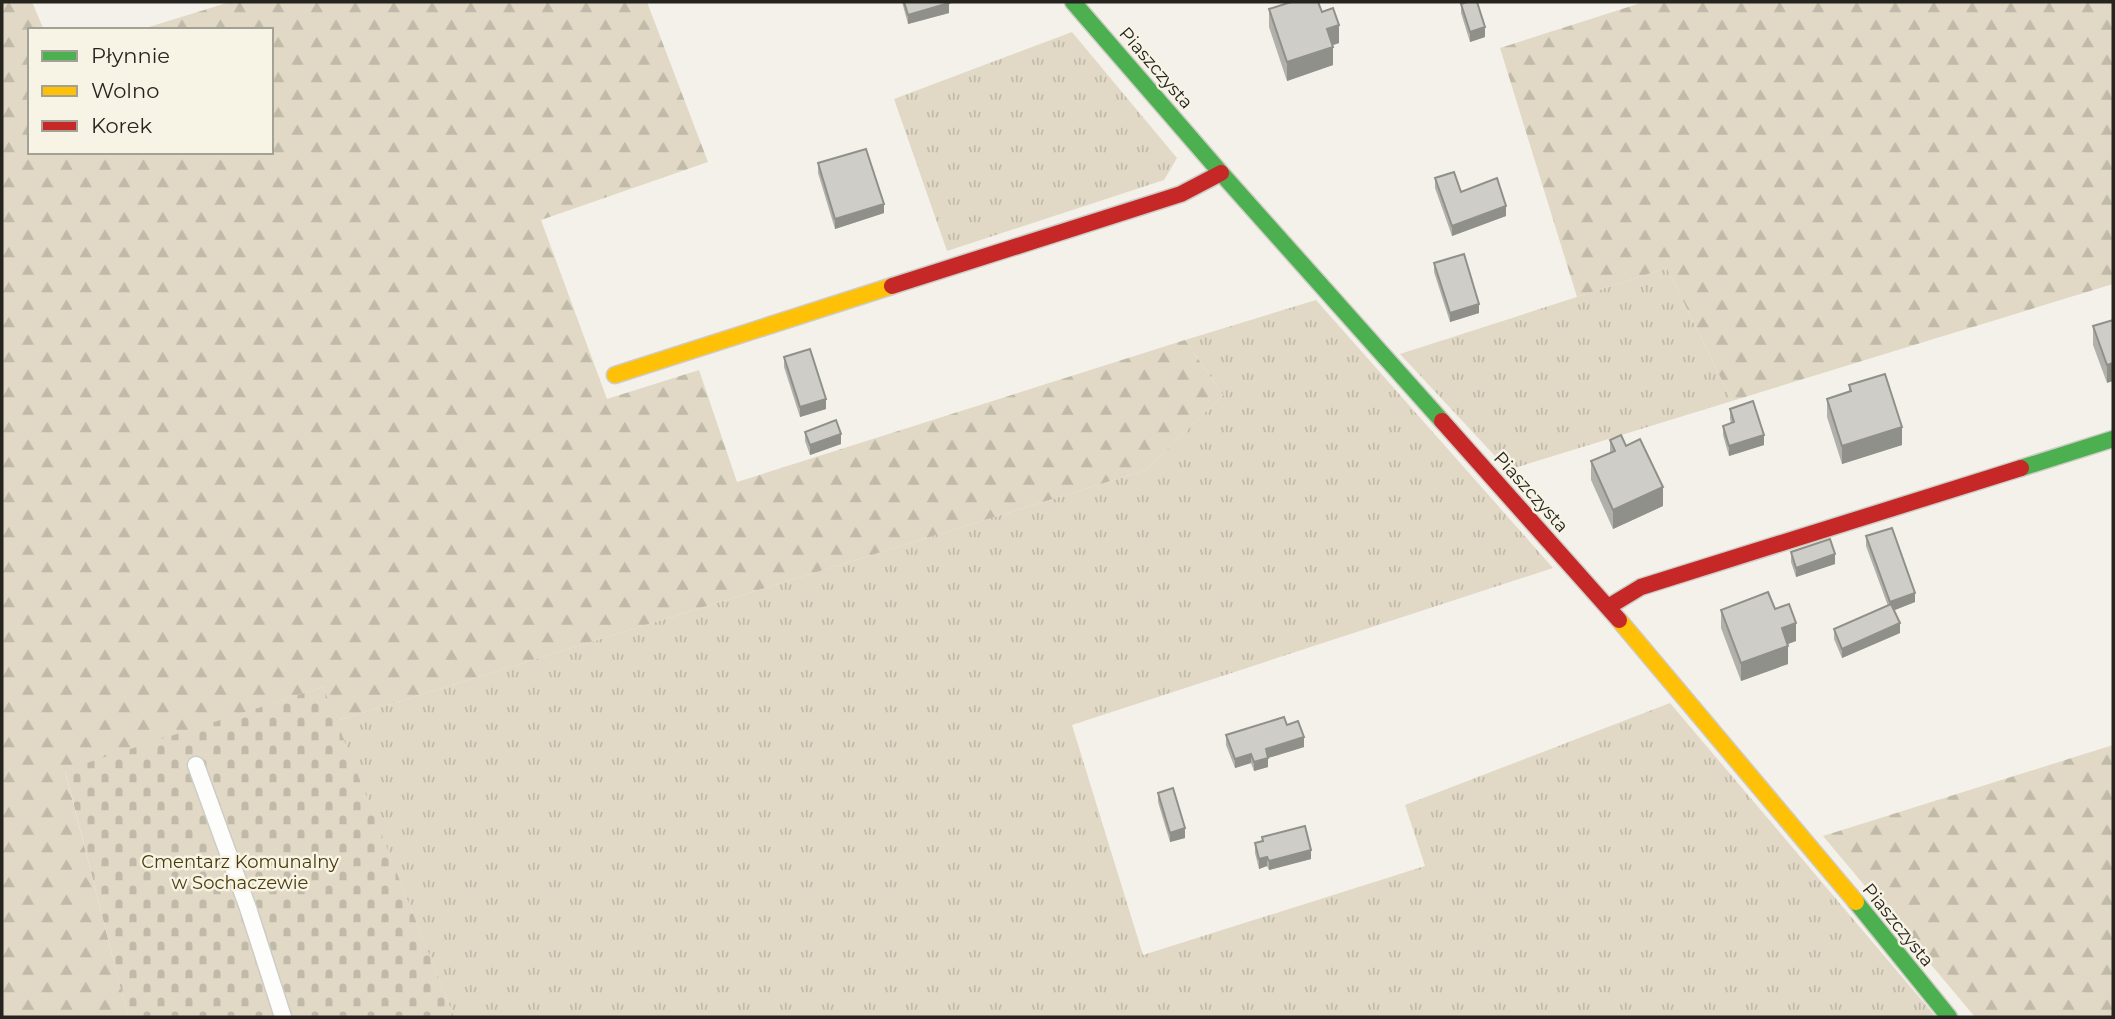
<svg xmlns="http://www.w3.org/2000/svg" width="2115" height="1019" font-family="Montserrat,sans-serif">
	<style>
		.grass { fill: url(#grass-tufts) }
		.forest { fill: url(#forest-firs) }
		.cemetery { fill: url(#cemetery-stones) }
		.lines { fill: none; stroke-linecap: round; stroke-linejoin: round }
		.lane-casing { stroke: #ceccc6; stroke-width: 19 }
		.fast-casing { stroke: #ceccc6; stroke-width: 19 }
		.slow-casing { stroke: #ceccc6; stroke-width: 19 }
		.jam-casing { stroke: #ceccc6; stroke-width: 19 }
		.lane { stroke: #fdfdfc; stroke-width: 16 }
		.fast { stroke: #4caf50; stroke-width: 16 }
		.slow { stroke: #ffc107; stroke-width: 16 }
		.jam { stroke: #c62828; stroke-width: 16 }
		.wall { fill: #b1b0ab }
		.shaded-wall { fill: #90908b }
		.building { fill: #cecdc7; stroke: #90908b; stroke-width: 2 }
		.labels { text-anchor: middle; stroke-width: 5; stroke-linejoin: round; paint-order: stroke }
		.street-label { font-size: 18px; fill: #26241f; stroke: #f7f3e5 }
		.park-label { font-size: 18px; fill: #4b3b08; stroke: #f7f3e5 }
	</style>
	<defs>
		<pattern id="grass-tufts" width="24" height="20" patternUnits="userSpaceOnUse" patternTransform="scale(1.75)"><rect width="24" height="20" fill="#e1d9c5"/><path d="M3 7l-1-3M5 7V3M7 7l1-3M15 17l-1-3M17 17v-4M19 17l1-3" fill="none" stroke="#c1baa9"/></pattern>
		<pattern id="forest-firs" width="22" height="20" patternUnits="userSpaceOnUse" patternTransform="scale(1.75)"><rect width="22" height="20" fill="#e1d9c5"/><path d="M5 1l3.5 6h-7zM16 11l3.5 6h-7z" fill="#c1baa9"/></pattern>
		<pattern id="cemetery-stones" width="16" height="16" patternUnits="userSpaceOnUse" patternTransform="scale(1.75)"><rect width="16" height="16" fill="#e1d9c5"/><path d="M2 7V4a2 2 0 0 1 4 0v3zM10 15v-3a2 2 0 0 1 4 0v3z" fill="#c1baa9"/></pattern>
	</defs>
	<rect width="100%" height="100%" fill="#f3f1e9"/>
	<path class="grass" d="M 1072,32 L 1177,158 L 1164,180 L 947,251 L 894,99 Z
		M 1667,268 L 1732,401 L 1508,470 L 1400,354 Z
		M 1316,300 L 1553,568 L 1072,725 L 1143,955 L 1425,866 L 1405,805 L 1670,703 L 1936,1017 L 454,1017 L 336,721 L 1146,470 L 1223,395 L 1185,340 Z"/>
	<path class="forest" d="M 2,2 L 32,2 L 44,30 L 30,30 L 30,152 L 271,152 L 271,30 L 139,30 L 230,2 L 647,2 L 708,162 L 541,220 L 607,399 L 699,370 L 737,482 L 1185,340 L 1223,395 L 1146,470 L 336,721 L 323,687 L 65,771 L 128,1017 L 2,1017 Z
		M 1644,2 L 2113,2 L 2113,284 L 1732,401 L 1667,268 L 1577,297 L 1500,48 Z
		M 2113,745 L 2113,1017 L 1975,1017 L 1823,836 Z"/>
	<path class="cemetery" d="M 323,687 L 454,1017 L 128,1017 L 65,770 Z"/>
	<g class="lines">
		<defs>
			<path id="lane" d="M 196,765 L 248,908 L 283,1017"/>
			<path id="fast" d="M 1073,2 L 1221,173 L 1442,421
				M 2021,468 L 2113,439
				M 1856,902 L 1949,1017"/>
			<path id="slow" d="M 615,375 L 892,286
				M 1619,620 L 1856,902"/>
			<path id="jam" d="M 892,286 L 1181,194 L 1221,173
				M 1442,421 L 1619,620
				M 1608,607 L 1641,587 L 2021,468"/>
		</defs>
		<use href="#lane" class="lane-casing"/>
		<use href="#fast" class="fast-casing"/>
		<use href="#slow" class="slow-casing"/>
		<use href="#jam" class="jam-casing"/>
		<use href="#lane" class="lane"/>
		<use href="#fast" class="fast"/>
		<use href="#slow" class="slow"/>
		<use href="#jam" class="jam"/>
	</g>
	<path class="wall" d="M 902,2 L 948,2 L 949,13 L 908,24 Z
		M 1461,4 L 1485,37 L 1470,42 L 1461,13 Z
		M 1269,9 L 1322,12 L 1339,43 L 1333,45 L 1333,65 L 1287,81 L 1269,27 Z
		M 818,163 L 884,213 L 835,229 L 818,173 Z
		M 1435,178 L 1461,192 L 1506,216 L 1452,236 L 1435,188 Z
		M 1434,263 L 1479,313 L 1450,322 L 1434,272 Z
		M 2113,320 L 2107,383 L 2093,345 L 2093,326 Z
		M 784,357 L 826,409 L 800,417 L 784,367 Z
		M 1849,385 L 1902,445 L 1842,464 L 1827,417 L 1827,399 L 1849,392 Z
		M 1730,409 L 1764,445 L 1729,456 L 1723,435 L 1723,426 L 1731,423 L 1730,419 Z
		M 805,432 L 841,444 L 810,455 L 805,441 Z
		M 1610,440 L 1626,446 L 1663,506 L 1613,529 L 1591,480 L 1591,461 L 1610,453 Z
		M 1866,536 L 1915,602 L 1894,610 L 1900,633 L 1842,658 L 1834,639 L 1834,629 L 1888,606 L 1866,546 Z
		M 1791,552 L 1835,564 L 1796,577 L 1791,562 Z
		M 1775,609 L 1796,641 L 1788,644 L 1788,664 L 1741,681 L 1721,628 L 1721,610 Z
		M 1287,725 L 1304,747 L 1268,758 L 1268,767 L 1254,771 L 1251,763 L 1235,768 L 1226,745 L 1226,735 Z
		M 1158,793 L 1185,838 L 1170,842 L 1158,802 Z
		M 1262,837 L 1311,859 L 1269,870 L 1267,866 L 1259,869 L 1255,853 L 1255,843 L 1262,841 Z"/>
	<path class="shaded-wall" d="M 949,3 L 949,13 L 908,24 L 908,15 Z
		M 1339,25 L 1339,43 L 1327,47 L 1327,29 Z
		M 1485,27 L 1485,37 L 1470,42 L 1470,32 Z
		M 1333,47 L 1333,65 L 1287,81 L 1287,62 Z
		M 884,204 L 884,213 L 835,229 L 835,219 Z
		M 1506,206 L 1506,216 L 1452,236 L 1452,226 Z
		M 1479,304 L 1479,313 L 1450,322 L 1450,313 Z
		M 2113,363 L 2113,381 L 2107,383 L 2107,365 Z
		M 826,399 L 826,409 L 800,417 L 800,407 Z
		M 1902,427 L 1902,445 L 1842,464 L 1842,446 Z
		M 841,434 L 841,444 L 810,455 L 810,445 Z
		M 1764,435 L 1764,445 L 1729,456 L 1729,446 Z
		M 1663,487 L 1663,506 L 1613,529 L 1613,510 Z
		M 1835,554 L 1835,564 L 1796,577 L 1796,568 Z
		M 1915,593 L 1915,602 L 1890,612 L 1890,602 Z
		M 1796,623 L 1796,641 L 1782,646 L 1782,628 Z
		M 1900,623 L 1900,633 L 1842,658 L 1842,649 Z
		M 1788,646 L 1788,664 L 1741,681 L 1741,663 Z
		M 1304,737 L 1304,747 L 1268,758 L 1268,767 L 1254,771 L 1254,762 L 1266,749 Z
		M 1251,754 L 1251,763 L 1235,768 L 1235,759 Z
		M 1185,828 L 1185,838 L 1170,842 L 1170,833 Z
		M 1311,850 L 1311,859 L 1269,870 L 1269,861 Z
		M 1267,857 L 1267,866 L 1259,869 L 1259,859 Z"/>
	<path class="building" d="M 904,2 L 948,2 L 949,3 L 908,15 Z
		M 1291,2 L 1318,2 L 1322,12 L 1333,8 L 1339,25 L 1327,29 L 1333,47 L 1287,62 L 1269,9 Z
		M 1467,2 L 1477,2 L 1485,27 L 1470,32 L 1461,4 Z
		M 866,149 L 884,204 L 835,219 L 818,163 Z
		M 1454,172 L 1461,192 L 1497,178 L 1506,206 L 1452,226 L 1435,178 Z
		M 1464,254 L 1479,304 L 1450,313 L 1434,263 Z
		M 2113,320 L 2113,363 L 2107,365 L 2093,326 Z
		M 810,349 L 826,399 L 800,407 L 784,357 Z
		M 1885,374 L 1902,427 L 1842,446 L 1827,399 L 1851,391 L 1849,385 Z
		M 1753,401 L 1764,435 L 1729,446 L 1723,426 L 1734,422 L 1730,409 Z
		M 836,420 L 841,434 L 810,445 L 805,432 Z
		M 1621,435 L 1626,446 L 1640,439 L 1663,487 L 1613,510 L 1591,461 L 1615,451 L 1610,440 Z
		M 1892,528 L 1915,593 L 1890,602 L 1866,536 Z
		M 1830,539 L 1835,554 L 1796,568 L 1791,552 Z
		M 1768,592 L 1775,609 L 1789,604 L 1796,623 L 1782,628 L 1788,646 L 1741,663 L 1721,610 Z
		M 1891,604 L 1900,623 L 1842,649 L 1834,629 Z
		M 1284,717 L 1287,725 L 1298,721 L 1304,737 L 1266,749 L 1268,758 L 1254,762 L 1251,754 L 1235,759 L 1226,735 Z
		M 1173,788 L 1185,828 L 1170,833 L 1158,793 Z
		M 1305,826 L 1311,850 L 1269,861 L 1267,857 L 1259,859 L 1255,843 L 1263,841 L 1262,837 Z"/>
	<g class="labels">
		<g class="street-label">
			<text transform="translate(1156 68) rotate(49)" y="6">Piaszczysta</text>
			<text transform="translate(1531 492) rotate(48)" y="6">Piaszczysta</text>
			<text transform="translate(1898 925) rotate(51)" y="6">Piaszczysta</text>
		</g>
		<g class="park-label">
			<text x="240" y="868">Cmentarz Komunalny<tspan x="240" dy="21">w Sochaczewie</tspan></text>
		</g>
	</g>
	<rect width="2115" height="1019" fill="none" stroke="#26241f" stroke-width="7"/>
	<rect x="28" y="28" width="245" height="126" fill="#f7f3e5" stroke="#a3a096" stroke-width="2"/>
	<rect x="42" y="51" width="35" height="10" fill="#4caf50" stroke="#a3a096" stroke-width="2"/>
	<text x="91" y="63" font-size="21" fill="#26241f">Płynnie</text>
	<rect x="42" y="86" width="35" height="10" fill="#ffc107" stroke="#a3a096" stroke-width="2"/>
	<text x="91" y="98" font-size="21" fill="#26241f">Wolno</text>
	<rect x="42" y="121" width="35" height="10" fill="#c62828" stroke="#a3a096" stroke-width="2"/>
	<text x="91" y="133" font-size="21" fill="#26241f">Korek</text>
</svg>
